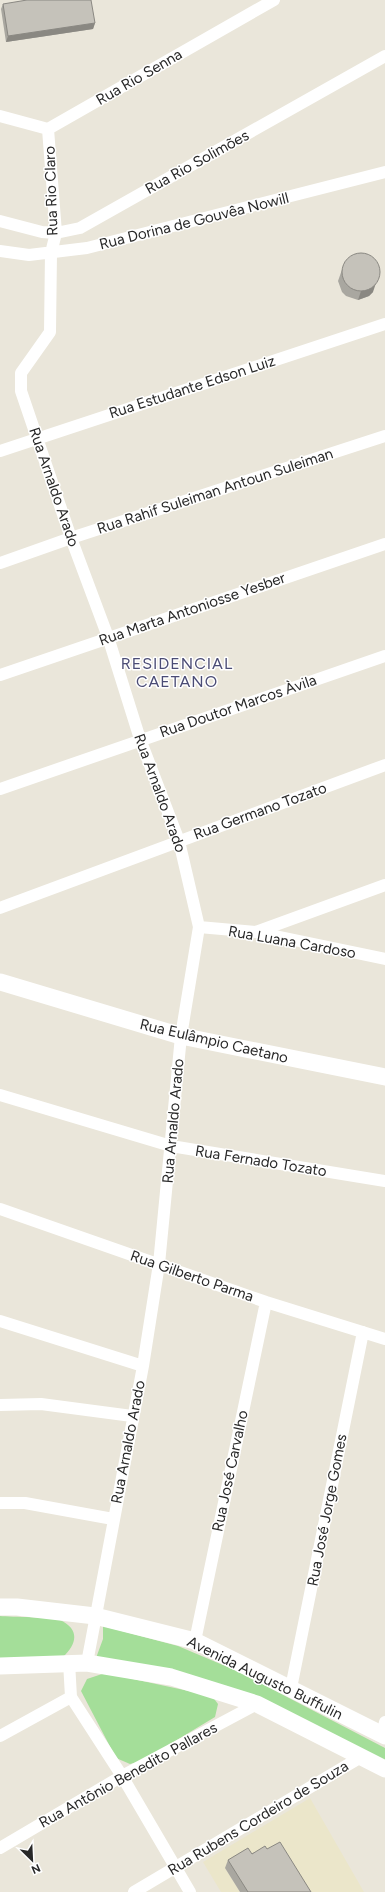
<svg xmlns="http://www.w3.org/2000/svg" width="385" height="1892" font-family="Figtree,sans-serif">
	<style>
		.education { fill: #ebe6ca }
		.green { fill: #a4de99 }
		.lines { fill: none; stroke-linecap: round; stroke-linejoin: round }
		.street { stroke: #fff; stroke-width: 12 }
		.secondary { stroke: #fff; stroke-width: 17 }
		.wall { fill: #a9a7a0 }
		.shaded-wall { fill: #8a8882 }
		.building { fill: #c5c2ba; stroke: #8a8882 }
		.labels { text-anchor: middle; stroke-width: 3; stroke-linejoin: round; paint-order: stroke }
		.street-label { font-size: 15px; fill: #282828; stroke: #fff }
		.neighbourhood-label { font-size: 16px; letter-spacing: 1px; fill: #4b4c75; stroke: #fff }
	</style>
	<rect width="100%" height="100%" fill="#eae6da"/>
	<path class="education" d="M 310,1798 L 364,1892 L 303,1892 L 225,1868 L 240,1892 L 221,1892 L 203,1862 Z"/>
	<path class="green" d="M 0,1616 C 12,1617 51,1617 60,1620 C 80,1629 77,1644 63,1657 L 0,1659 Z
		M 103,1626 L 178,1646 L 237,1671 L 385,1748 L 385,1762 L 263,1701 L 96,1658 L 103,1639 Z
		M 105,1673 L 212,1696 L 218,1704 L 215,1717 L 142,1761 L 130,1764 L 116,1758 L 81,1691 L 87,1679 Z"/>
	<g class="lines">
		<path class="street" d="M 0,116 L 48,129 L 274,0
			M 48,129 L 56,233 L 51,253 L 50,332 L 21,373 L 21,391 L 71,538 L 108,637 L 140,739 L 179,841 L 199,927 L 181,1036 L 159,1264 L 143,1366 L 87,1663
			M 0,221 L 42,232 L 56,233 L 80,228 L 385,56
			M 0,251 L 29,255 L 87,248 L 385,172
			M 0,451 L 385,324
			M 0,563 L 71,538 L 385,436
			M 0,675 L 385,544
			M 0,789 L 385,656
			M 0,908 L 385,765
			M 199,927 L 256,932 L 385,959
			M 256,932 L 385,885
			M 0,1095 L 171,1146 L 385,1181
			M 0,1209 L 266,1302 L 385,1339
			M 0,1321 L 143,1366
			M 0,1405 L 41,1404 L 132,1416
			M 0,1503 L 25,1503 L 113,1519
			M 195,1641 L 266,1302
			M 69,1662 L 71,1697 L 122,1776 L 190,1892
			M 291,1688 L 363,1332
			M 382,1735 L 385,1722
			M 0,1736 L 71,1697
			M 0,1848 L 122,1776 L 257,1704
			M 134,1892 L 361,1757"/>
		<path class="secondary" d="M 0,982 L 181,1036 L 385,1077
			M 0,1607 L 17,1607 L 95,1616 L 195,1641 L 385,1736
			M 0,1666 L 87,1663 L 171,1677 L 257,1704 L 385,1769"/>
	</g>
	<path class="wall" d="M 3,4 L 95,23 L 93,29 L 6,42 L 1,9 Z
		M 345,261 L 373,292 L 369,296 L 358,300 L 346,296 L 342,292 L 338,281 Z
		M 267,1849 L 311,1892 L 240,1892 L 225,1868 L 228,1860 Z"/>
	<path class="shaded-wall" d="M 95,23 L 93,29 L 6,42 L 8,36 Z
		M 376,283 L 373,292 L 369,296 L 358,300 L 361,291 Z"/>
	<path class="building" d="M 27,0 L 91,0 L 95,23 L 8,36 L 3,4 Z
		M342 272a19 19 0 1 1 38 0a19 19 0 1 1-38 0Z
		M 280,1842 L 311,1892 L 248,1892 L 228,1860 L 248,1848 L 252,1854 L 265,1846 L 267,1849 Z"/>
	<g class="labels">
		<g class="street-label">
			<text transform="translate(139 77) rotate(-30)" y="5">Rua Rio Senna</text>
			<text transform="translate(197 162) rotate(-29)" y="5">Rua Rio Solimões</text>
			<text transform="translate(51 191) rotate(-92)" y="5">Rua Rio Claro</text>
			<text transform="translate(194 221) rotate(-14)" y="5">Rua Dorina de Gouvêa Nowill</text>
			<text transform="translate(192 387) rotate(-18)" y="5">Rua Estudante Edson Luiz</text>
			<text transform="translate(54 487) rotate(71)" y="5">Rua Arnaldo Arado</text>
			<text transform="translate(215 491) rotate(-18)" y="5">Rua Rahif Suleiman Antoun Suleiman</text>
			<text transform="translate(192 609) rotate(-19)" y="5">Rua Marta Antoniosse Yesber</text>
			<text transform="translate(238 706) rotate(-19)" y="5">Rua Doutor Marcos Àvila</text>
			<text transform="translate(160 793) rotate(70)" y="5">Rua Arnaldo Arado</text>
			<text transform="translate(260 811) rotate(-20)" y="5">Rua Germano Tozato</text>
			<text transform="translate(292 942) rotate(10)" y="5">Rua Luana Cardoso</text>
			<text transform="translate(214 1041) rotate(13)" y="5">Rua Eulâmpio Caetano</text>
			<text transform="translate(173 1121) rotate(-85)" y="5">Rua Arnaldo Arado</text>
			<text transform="translate(261 1161) rotate(9)" y="5">Rua Fernado Tozato</text>
			<text transform="translate(192 1276) rotate(19)" y="5">Rua Gilberto Parma</text>
			<text transform="translate(128 1442) rotate(-79)" y="5">Rua Arnaldo Arado</text>
			<text transform="translate(230 1471) rotate(-78)" y="5">Rua José Carvalho</text>
			<text transform="translate(327 1510) rotate(-79)" y="5">Rua José Jorge Gomes</text>
			<text transform="translate(265 1678) rotate(26)" y="5">Avenida Augusto Buffulin</text>
			<text transform="translate(128 1775) rotate(-29)" y="5">Rua Antônio Benedito Pallares</text>
			<text transform="translate(258 1818) rotate(-31)" y="5">Rua Rubens Cordeiro de Souza</text>
		</g>
		<g class="neighbourhood-label">
			<text x="177" y="669">RESIDENCIAL<tspan x="177" dy="18">CAETANO</tspan></text>
		</g>
	</g>
	<g transform="translate(32 1860) rotate(156)" stroke="#ffffff" stroke-width="3" paint-order="stroke">
	<path d="M0-3L7 15L0 10L-7 15Z" fill="#282828"/>
	<text y="-6" font-size="11" font-weight="bold" text-anchor="middle" fill="#282828">N</text>
	</g>
</svg>
